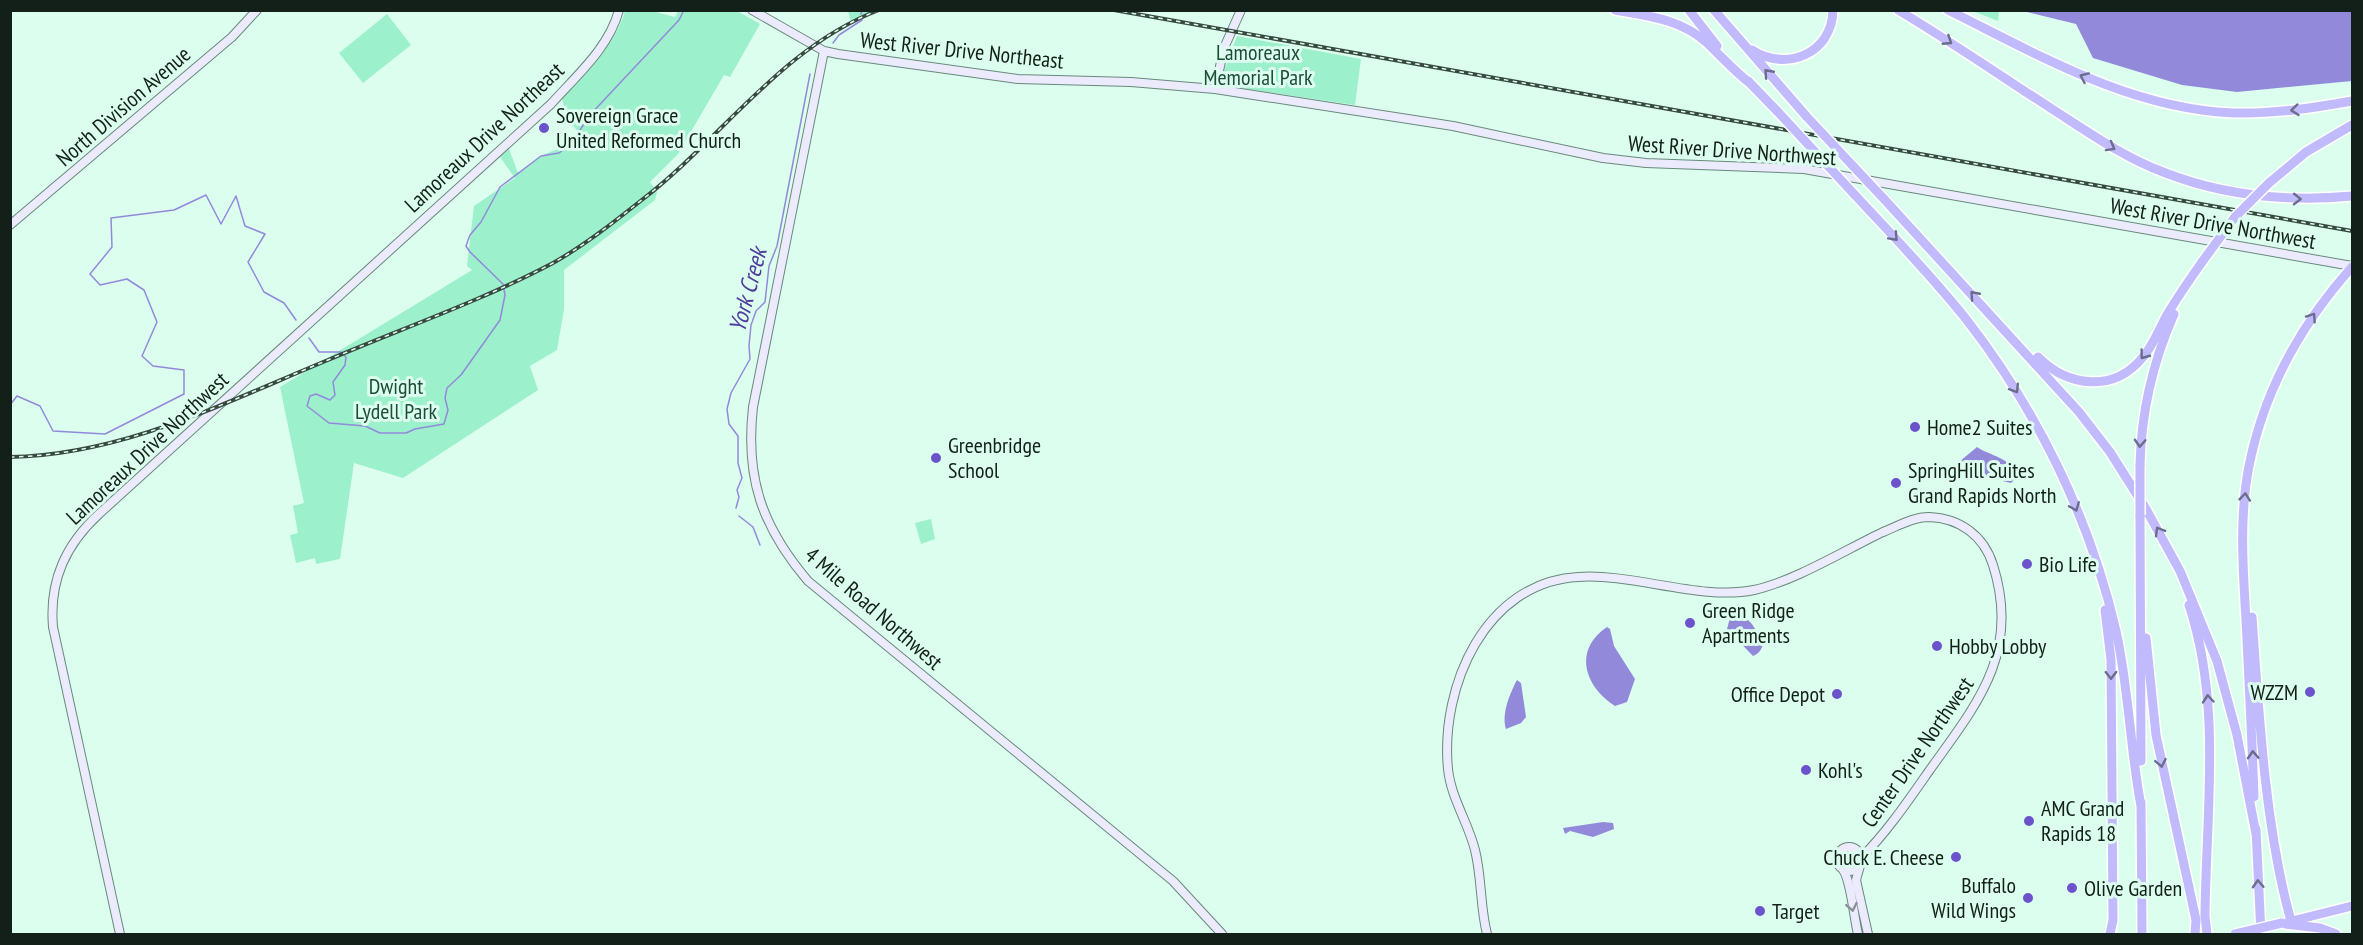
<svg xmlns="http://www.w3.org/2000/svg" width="2363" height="945" font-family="'PT Sans Narrow',sans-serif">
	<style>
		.green { fill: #9cf0cc }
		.water { fill: #9389db }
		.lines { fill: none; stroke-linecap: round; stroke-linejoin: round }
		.stream { stroke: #9389db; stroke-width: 1.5 }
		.secondary-casing { stroke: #69897a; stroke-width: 10 }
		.highway-casing { stroke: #fff; stroke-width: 12 }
		.secondary { stroke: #ecebfe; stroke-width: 8 }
		.highway { stroke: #c1bbfd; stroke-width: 9 }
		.rail-casing { stroke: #384941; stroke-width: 4 }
		.rail { stroke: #dcfeee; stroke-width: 1.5; stroke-dasharray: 4.5; stroke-linecap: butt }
		.highway-bridge-casing { stroke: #fff; stroke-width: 12; stroke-linecap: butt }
		.highway-bridge { stroke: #c1bbfd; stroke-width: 9 }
		.oneway { stroke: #6a6e8c }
		.oneway2 { stroke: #8a9097 }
		.poi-dot { fill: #6c53cc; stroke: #dcfeee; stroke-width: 2 }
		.labels { text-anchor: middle; stroke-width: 6; stroke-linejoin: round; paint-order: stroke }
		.street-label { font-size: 22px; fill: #13201a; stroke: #dcfeee }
		.park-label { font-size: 22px; fill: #1e4c3a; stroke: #dcfeee }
		.poi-label { font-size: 22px; fill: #13201a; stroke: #dcfeee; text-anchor: start }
		.water-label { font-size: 24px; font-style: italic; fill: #503c9c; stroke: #dcfeee }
	</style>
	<rect width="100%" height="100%" fill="#dcfeee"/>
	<path class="green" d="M 625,11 L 652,11 L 675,17 L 678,11 L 737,11 L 760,24 L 730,77 L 724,75 L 678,154 L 650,182 L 657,192 L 655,200 L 564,270 L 564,309 L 557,350 L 530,366 L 538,390 L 403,478 L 354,463 L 340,559 L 316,564 L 315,558 L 296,563 L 290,535 L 298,533 L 293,506 L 304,503 L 280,387 L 472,270 L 467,266 L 474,206 L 515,178 L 500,157 L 509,149 L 518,173 C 526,168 534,161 542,156 C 559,146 566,152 579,133 L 567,118 L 562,99 C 585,73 615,46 625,11 Z
		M 848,11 L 848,10 L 879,11 L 851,22 Z
		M 1973,11 L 1999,11 L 1998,21 Z
		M 387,14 L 411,45 L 363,83 L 339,53 Z
		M 1237,36 L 1361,59 L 1355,105 L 1227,86 L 1222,76 Z
		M 931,519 L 935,539 L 921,544 L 915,523 Z"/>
	<path class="water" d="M 2023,11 L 2352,11 L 2352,81 L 2237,92 L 2182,85 L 2093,58 L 2076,24 Z
		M 1977,447 C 1989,456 2019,459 2014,480 L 2011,483 L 1970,473 L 1958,476 L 1954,473 L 1959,462 Z
		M 1740,612 L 1752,624 L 1763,642 C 1763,648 1759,654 1753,656 L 1727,629 L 1731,614 Z
		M 1607,627 L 1610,629 L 1614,646 L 1635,679 L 1627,702 L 1615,706 C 1584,686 1573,650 1607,627 Z
		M 1517,680 L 1521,683 L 1526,717 L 1521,723 L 1506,729 C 1501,714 1510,693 1517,680 Z
		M 1603,822 L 1613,823 L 1614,829 L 1593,837 L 1570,831 L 1565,834 L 1563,828 Z"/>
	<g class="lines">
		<path class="stream" d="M 861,14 L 862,10
			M 833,43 L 839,35 L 862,20
			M 309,338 L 319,352 L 341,352 L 346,357 L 345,365 L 333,382 L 335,395 L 330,400 L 316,394 L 310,396 L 307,406 L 329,423 L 365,426 L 380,433 L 406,433 L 415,429 L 444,424 L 448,410 L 445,398 L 447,388 L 461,375 L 500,320 L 505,295 L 503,284 L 470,252 L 466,246 L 470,235 L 481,222 L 500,187 L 541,156 L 559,153 L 571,144 L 589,116 L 679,20 L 684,10
			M 10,405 L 17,396 L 40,406 L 53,431 L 105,434 L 184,394 L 184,370 L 153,366 L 142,356 L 157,322 L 144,290 L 127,279 L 100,285 L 90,274 L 112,247 L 111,218 L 174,210 L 206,195 L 221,224 L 236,196 L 245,226 L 265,234 L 248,262 L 264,292 L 284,303 L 296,320
			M 736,508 L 739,497 L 737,490 L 742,478 L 738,463 L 738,436 L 729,424 L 727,409 L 731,393 L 750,359 L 749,346 L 751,325 L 756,311 L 765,302 L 769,266 L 777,246 L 810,74
			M 739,516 L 753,527 L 760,545"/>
		<defs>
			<path id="secondary" d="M 752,10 L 824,51 L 838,54 L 1018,79 L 1131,82 L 1215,89 L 1453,126 L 1603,158 L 1646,163 L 1804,169 L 2352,266
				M 824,51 L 753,407 C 745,478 762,527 808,581 L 1173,881 L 1222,934
				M 1215,89 L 1224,48 L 1241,10
				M 10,225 L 232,37 L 257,10
				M1837 859a12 12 0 1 1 24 0a12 12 0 1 1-24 0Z
				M 1860,866 L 1856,880 L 1868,934
				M 1843,870 C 1851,880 1854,919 1858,934
				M 120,934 L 53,627 C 49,580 66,544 100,513 L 551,104 C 576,76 609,48 619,10
				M 1487,934 C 1480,907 1482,878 1475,850 C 1468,822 1451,798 1448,769 C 1440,687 1485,582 1578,577 C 1633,573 1701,601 1754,590 C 1795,581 1845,550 1883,532 C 1898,526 1913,517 1929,517 C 1960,518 1984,536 1993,565 C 2021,653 1977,704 1929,771 C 1908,801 1887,832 1861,858"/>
			<path id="highway" d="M 1615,10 C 1648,16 1680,19 1706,42 C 1721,56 1734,71 1751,84
				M 1689,10 L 1717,46
				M 1714,10 L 1807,117
				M 1898,10 C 1950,41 2001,76 2052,109 C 2088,132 2123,157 2163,172 C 2224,196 2288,202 2352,196
				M 1948,10 C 2039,55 2130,109 2234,113 C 2274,114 2313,108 2352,101
				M 1752,50 C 1786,72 1832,54 1833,10
				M 1748,81 L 1778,112
				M 2269,183 L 2306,152 L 2352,125
				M 1854,194 C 1892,235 1931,275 1966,319 C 2037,410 2090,518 2116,631 C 2129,689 2130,748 2141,806
				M 1884,199 L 2079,412 L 2110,452 L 2146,509 L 2180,571 L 2217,661 L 2237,735 L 2256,834
				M 2038,357 C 2068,387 2114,393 2143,357 C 2154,344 2160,327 2168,313 C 2179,295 2190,279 2202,262
				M 2140,466 C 2141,412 2152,364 2174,314
				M 2140,515 L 2141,761
				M 2189,605 C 2222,704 2206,813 2205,916 L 2207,934
				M 2105,610 L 2111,660 L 2113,920 L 2110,934
				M 2252,617 C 2259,714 2265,828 2291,921
				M 2146,638 L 2156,735 L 2196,920 L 2195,934
				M 2254,797 C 2252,738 2249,679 2246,620 C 2243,569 2239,517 2249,466 C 2264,391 2301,324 2352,267
				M 2141,802 L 2142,934
				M 2256,829 L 2261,934
				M 2288,922 L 2352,906
				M 2285,924 L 2320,928 L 2336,934"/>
		</defs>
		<use href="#secondary" class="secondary-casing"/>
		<use href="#highway" class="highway-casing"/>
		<use href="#secondary" class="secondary"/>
		<use href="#highway" class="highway"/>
		<defs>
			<path id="rail" d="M 1114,10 L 2352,231
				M 10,457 C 123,455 226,402 328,360 C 403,328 481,301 553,263 C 585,245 614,222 643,199 C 722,138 782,47 879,10"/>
		</defs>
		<use href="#rail" class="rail-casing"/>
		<use href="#rail" class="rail"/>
		<defs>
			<path id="highway-bridge" d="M 1778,112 L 1854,194
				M 1807,117 L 1884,199
				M 2202,262 L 2235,217 L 2269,183
				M 2140,466 L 2140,515
				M 2235,934 L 2282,923"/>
		</defs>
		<use href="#highway-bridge" class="highway-bridge-casing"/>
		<use href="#highway-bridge" class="highway-bridge"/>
	</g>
	<defs><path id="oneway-chevron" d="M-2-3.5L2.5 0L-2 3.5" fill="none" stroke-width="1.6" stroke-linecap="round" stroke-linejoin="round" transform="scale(1.5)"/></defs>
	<g class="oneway">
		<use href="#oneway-chevron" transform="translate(1948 41) rotate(33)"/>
		<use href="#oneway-chevron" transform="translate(1768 73) rotate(-132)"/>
		<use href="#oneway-chevron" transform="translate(2084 77) rotate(-156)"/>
		<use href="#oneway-chevron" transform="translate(2295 110) rotate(174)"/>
		<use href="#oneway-chevron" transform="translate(2111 147) rotate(29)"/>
		<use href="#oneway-chevron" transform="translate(2297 199) rotate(1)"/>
		<use href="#oneway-chevron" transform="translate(1894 237) rotate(47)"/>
		<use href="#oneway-chevron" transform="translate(1974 295) rotate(-132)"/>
		<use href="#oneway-chevron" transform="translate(2312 317) rotate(-56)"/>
		<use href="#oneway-chevron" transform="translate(2144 355) rotate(127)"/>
		<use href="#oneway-chevron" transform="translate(2015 389) rotate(58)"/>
		<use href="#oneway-chevron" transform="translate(2140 443) rotate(93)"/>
		<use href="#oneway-chevron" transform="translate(2245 497) rotate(-84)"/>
		<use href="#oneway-chevron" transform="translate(2075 507) rotate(68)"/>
		<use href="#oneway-chevron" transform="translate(2159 531) rotate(-120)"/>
		<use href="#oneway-chevron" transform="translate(2111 675) rotate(89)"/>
		<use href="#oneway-chevron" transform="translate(2208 699) rotate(-95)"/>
		<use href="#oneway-chevron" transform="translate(2253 755) rotate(-93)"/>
		<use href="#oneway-chevron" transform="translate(2161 763) rotate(79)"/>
		<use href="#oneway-chevron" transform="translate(2258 884) rotate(-93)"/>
	</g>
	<use class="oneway2" href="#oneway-chevron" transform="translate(1852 907) rotate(79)"/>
	<g class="poi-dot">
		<circle cx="544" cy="128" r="6"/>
		<circle cx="1915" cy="427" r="6"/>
		<circle cx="936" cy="458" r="6"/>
		<circle cx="1896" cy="483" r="6"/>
		<circle cx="2027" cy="564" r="6"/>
		<circle cx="1690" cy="623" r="6"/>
		<circle cx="1937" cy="646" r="6"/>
		<circle cx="2310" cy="692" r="6"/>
		<circle cx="1837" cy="694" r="6"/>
		<circle cx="1806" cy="770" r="6"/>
		<circle cx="2029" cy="821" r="6"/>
		<circle cx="1956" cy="857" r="6"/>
		<circle cx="2072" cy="888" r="6"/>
		<circle cx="2028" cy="898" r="6"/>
		<circle cx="1760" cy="911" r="6"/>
	</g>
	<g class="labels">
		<g class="street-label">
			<text transform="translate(962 50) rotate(6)" y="8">West River Drive Northeast</text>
			<text transform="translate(123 106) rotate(-41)" y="8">North Division Avenue</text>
			<text transform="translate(484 137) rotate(-43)" y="8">Lamoreaux Drive Northeast</text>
			<text transform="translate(1732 150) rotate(4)" y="8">West River Drive Northwest</text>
			<text transform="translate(2213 223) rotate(10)" y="8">West River Drive Northwest</text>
			<text transform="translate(147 448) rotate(-43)" y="8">Lamoreaux Drive Northwest</text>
			<text transform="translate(874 608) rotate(41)" y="8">4 Mile Road Northwest</text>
			<text transform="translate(1917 752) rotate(-55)" y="8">Center Drive Northwest</text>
		</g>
		<g class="park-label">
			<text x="1258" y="60">Lamoreaux<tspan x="1258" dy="25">Memorial Park</tspan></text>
			<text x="396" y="394">Dwight<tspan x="396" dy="25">Lydell Park</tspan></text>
		</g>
		<g class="poi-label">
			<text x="556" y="123">Sovereign Grace<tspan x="556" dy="25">United Reformed Church</tspan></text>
			<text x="1927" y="435">Home2 Suites</text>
			<text x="948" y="453">Greenbridge<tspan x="948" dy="25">School</tspan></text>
			<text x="1908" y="478">SpringHill Suites<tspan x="1908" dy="25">Grand Rapids North</tspan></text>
			<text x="2039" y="572">Bio Life</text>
			<text x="1702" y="618">Green Ridge<tspan x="1702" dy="25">Apartments</tspan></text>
			<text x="1949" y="654">Hobby Lobby</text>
			<text x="2298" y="700" text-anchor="end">WZZM</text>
			<text x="1825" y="702" text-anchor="end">Office Depot</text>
			<text x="1818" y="778">Kohl's</text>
			<text x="2041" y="816">AMC Grand<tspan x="2041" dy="25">Rapids 18</tspan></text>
			<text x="1944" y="865" text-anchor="end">Chuck E. Cheese</text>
			<text x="2016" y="893" text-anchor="end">Buffalo<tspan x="2016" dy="25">Wild Wings</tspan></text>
			<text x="2084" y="896">Olive Garden</text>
			<text x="1772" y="919">Target</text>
		</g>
		<g class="water-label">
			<text transform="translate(748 290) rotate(-75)" y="8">York Creek</text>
		</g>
	</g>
	<rect width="2363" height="945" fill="none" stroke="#13201a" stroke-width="24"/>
</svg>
